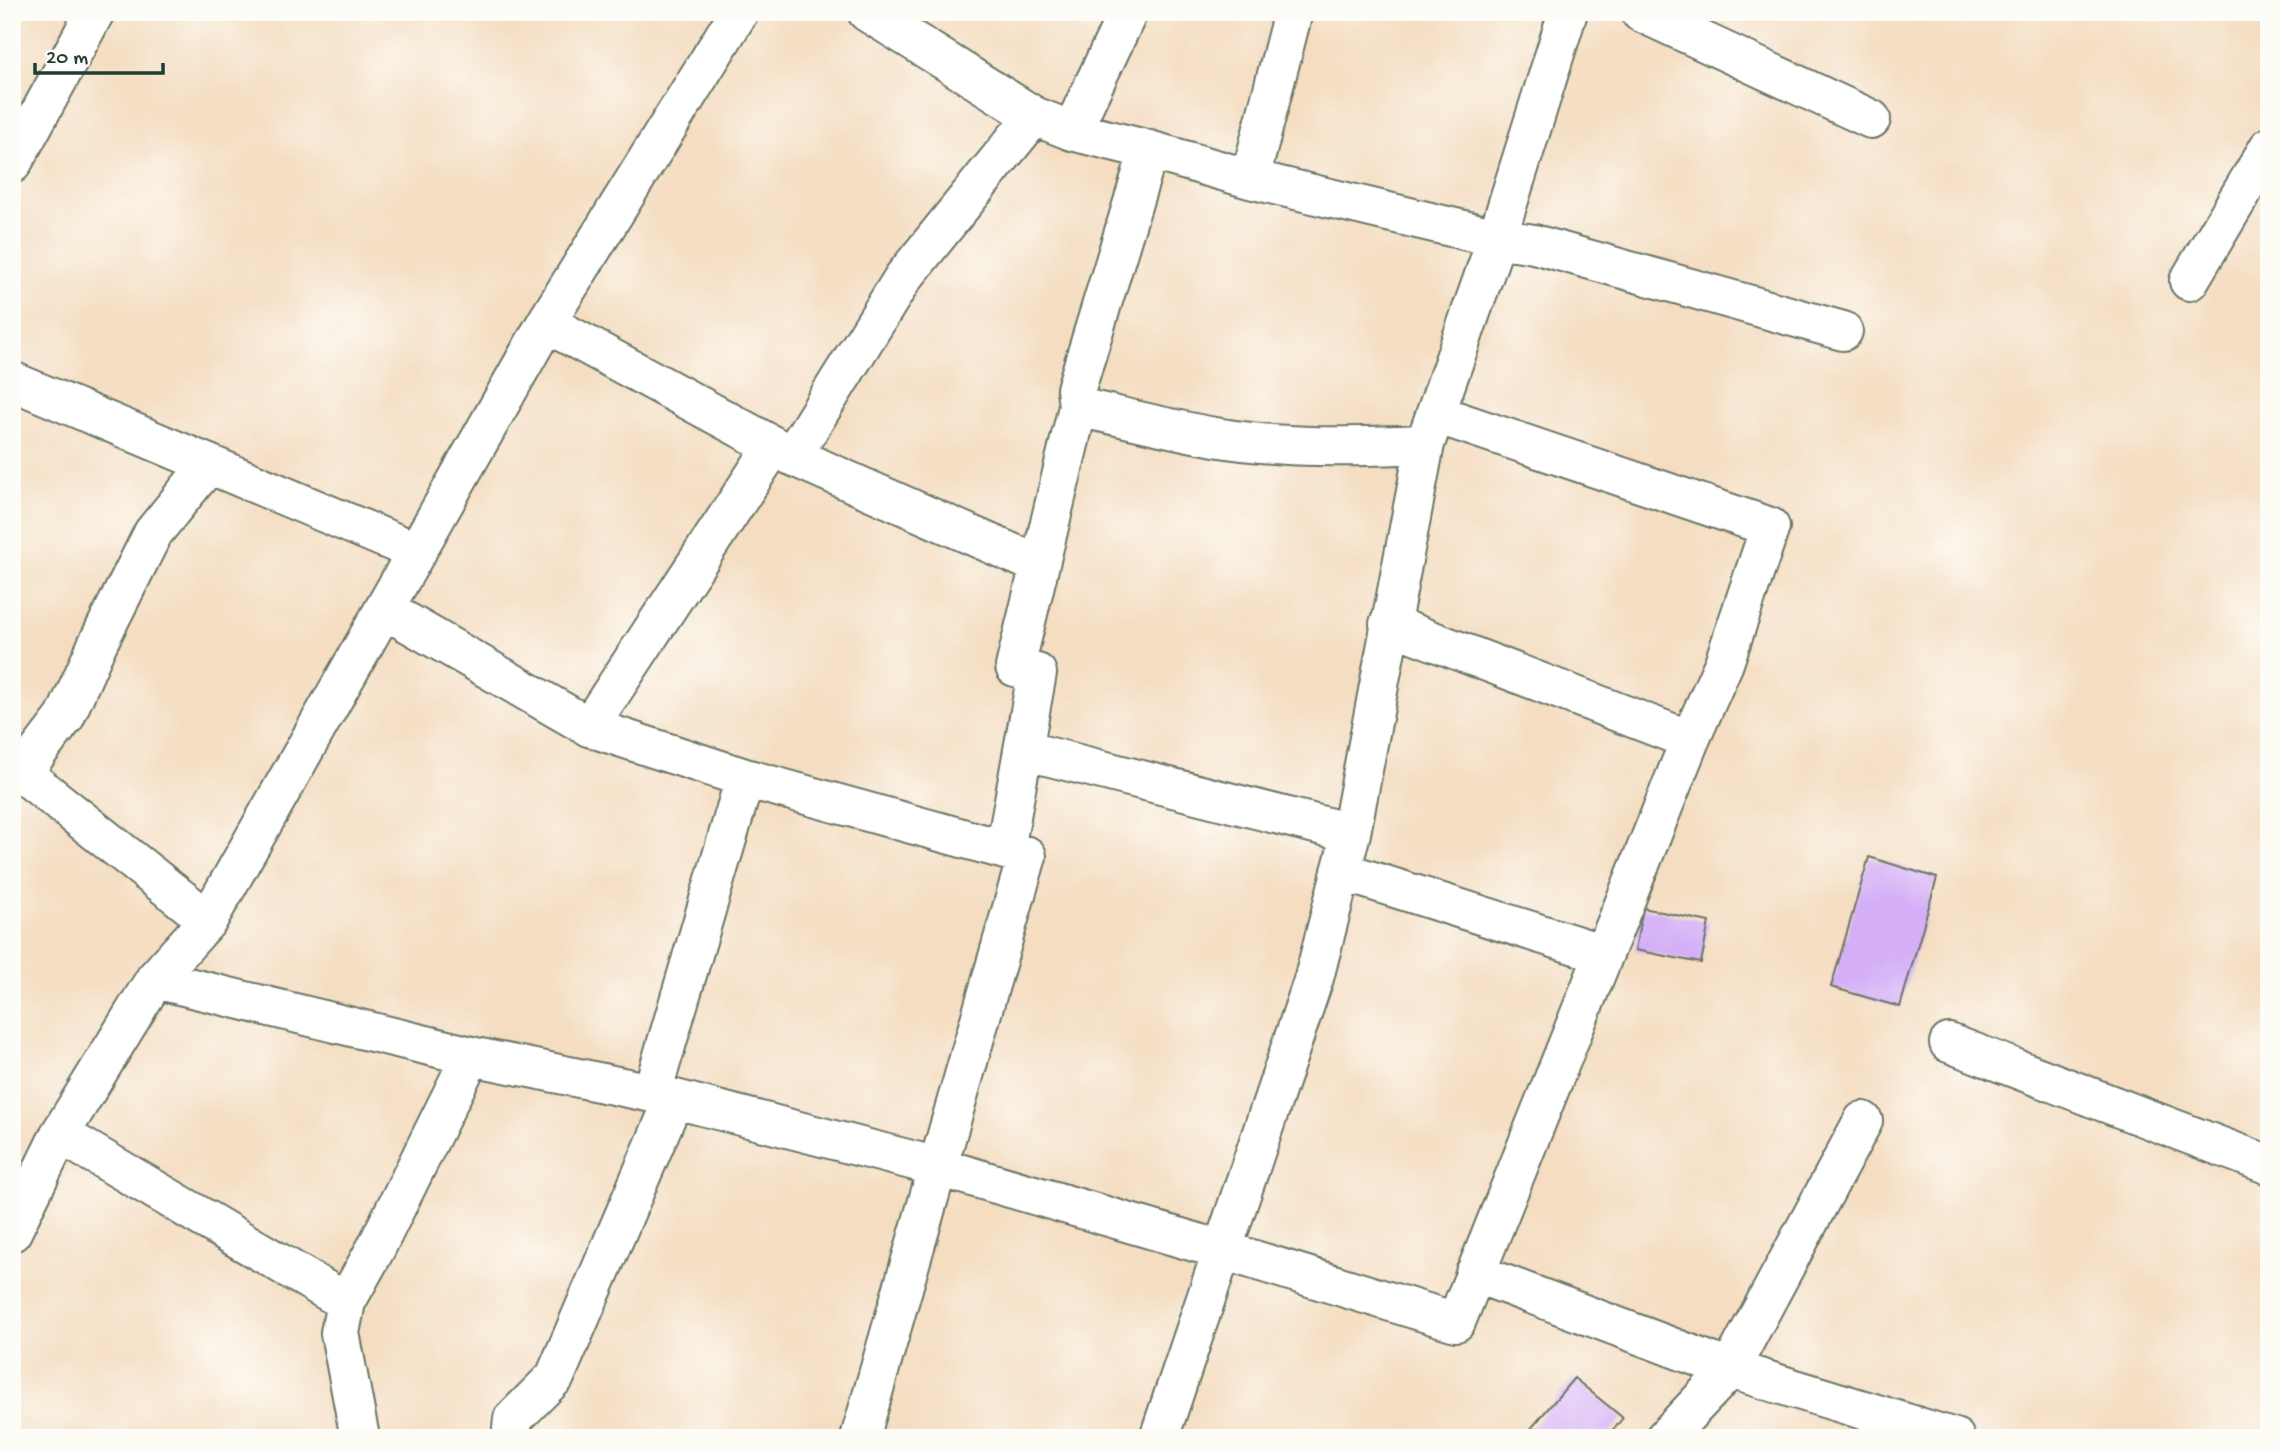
<svg xmlns="http://www.w3.org/2000/svg" width="2281" height="1450" font-family="'Gochi Hand',sans-serif">
	<style>
		.building { fill: #d4aef7 }
		.lines { fill: none; stroke-linecap: round; stroke-linejoin: round }
		.street-casing { stroke: #6a7565; stroke-width: 42 }
		.street { stroke: #fff; stroke-width: 38 }
	</style>
	<rect width="100%" height="100%" fill="#fdfcf7"/>
	<filter id="ink" filterUnits="userSpaceOnUse"><feTurbulence type="fractalNoise" baseFrequency=".0143" numOctaves="2"/><feDisplacementMap in="SourceGraphic" scale="14" xChannelSelector="R" yChannelSelector="G"/><feConvolveMatrix kernelMatrix="1 2 1 2 8 2 1 2 1" color-interpolation-filters="sRGB"/></filter>
	<filter id="wash" filterUnits="userSpaceOnUse"><feTurbulence type="fractalNoise" baseFrequency=".00686" numOctaves="4" result="noise"/><feDisplacementMap in="SourceGraphic" scale="28" xChannelSelector="R" yChannelSelector="G"/><feGaussianBlur stdDeviation="1.57" result="paint"/><feColorMatrix in="noise" values="0 0 0 0 0 0 0 0 0 0 0 0 0 0 0 0 0 1.4 0 .05"/><feComposite in="paint" operator="in"/></filter>
	<g filter="url(#wash)">
		<rect width="100%" height="100%" fill="#f4ddc1"/>
		<g id="blocks">
			<path class="building" d="M 1869,857 L 1937,878 L 1900,1007 L 1831,987 Z
				M 1643,908 L 1709,922 L 1701,963 L 1635,950 Z
				M 1574,1378 L 1623,1418 L 1606,1438 L 1523,1438 Z"/>
		</g>
	</g>
	<g filter="url(#ink)">
		<use href="#blocks" fill-opacity="0" stroke="#6a7565" stroke-width="2"/>
		<g class="lines">
			<defs>
				<path id="street" d="M 867,12 L 1034,116 L 1072,131 L 1149,150 L 1250,179 L 1497,238 L 1534,244 L 1843,331
					M 1640,12 L 1871,119
					M 1072,131 L 1128,12
					M 1149,150 L 1076,389 L 1078,407 C 1123,417 1169,429 1215,437 C 1284,449 1355,447 1425,444
					M 12,164 L 95,12
					M 1250,179 L 1293,12
					M 2189,281 L 2269,147
					M 546,323 L 792,456 L 1039,565
					M 12,381 L 417,552
					M 792,456 L 903,278 L 1034,116
					M 384,609 L 589,727 L 745,778 L 1027,856 L 860,1438
					M 1389,624 L 1690,740
					M 589,727 L 773,447
					M 1023,750 L 1351,833
					M 12,765 L 208,920
					M 22,773 L 65,717 L 97,645 L 153,533 L 209,464
					M 1005,850 L 1037,673 L 1015,667 L 1078,407
					M 1341,871 L 1604,954
					M 155,979 L 471,1056 L 652,1093 L 938,1167 L 1222,1250 L 1456,1322 L 1690,740 L 1724,663 L 1770,527 L 1436,414
					M 1949,1043 L 2269,1165
					M 652,1093 L 745,778
					M 60,1134 L 346,1302
					M 12,1232 L 60,1134 L 155,979 L 208,920 L 546,323 L 739,12
					M 1475,1273 L 1730,1369 L 1955,1438
					M 360,1438 L 340,1333 L 346,1302 L 376,1248 L 471,1056
					M 511,1438 L 513,1419 L 555,1377 L 674,1099
					M 1159,1438 L 1314,978 L 1351,833 L 1425,444 L 1497,238 L 1568,12
					M 1665,1438 L 1730,1369 L 1863,1121"/>
			</defs>
			<use href="#street" class="street-casing"/>
			<use href="#street" class="street"/>
		</g>
	</g>
	<rect width="2281" height="1450" fill="none" stroke="#fdfcf7" stroke-width="42"/>
	<path d="M35 63v10h128v-10" fill="none" stroke="#1f3d34" stroke-width="3.5"/>
	<text x="46" y="63" font-size="21" fill="#1f3d34" stroke="#fdfcf7" stroke-width="5" paint-order="stroke">20 m</text>
</svg>
